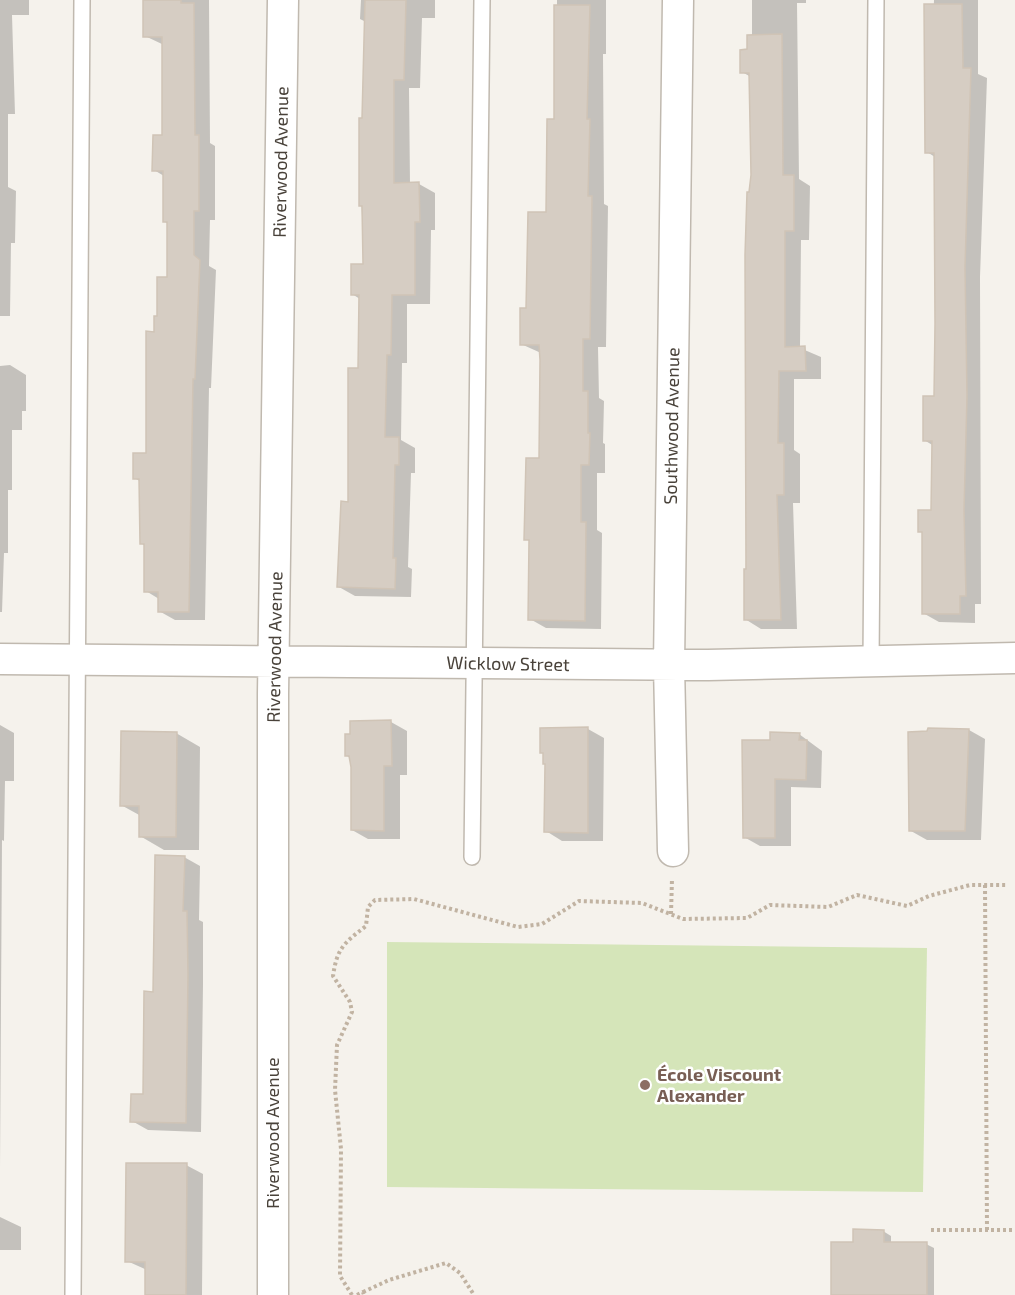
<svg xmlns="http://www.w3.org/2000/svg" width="1015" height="1295" font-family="'Exo 2',sans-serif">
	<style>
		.green { fill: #d5e5b9 }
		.shadow { fill: #0003 }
		.building { fill: #d6cdc3; stroke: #d0c4b6; stroke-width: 1.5 }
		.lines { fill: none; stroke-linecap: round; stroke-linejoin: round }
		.service-casing { stroke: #c0b9af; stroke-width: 18 }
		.minor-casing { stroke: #c0b9af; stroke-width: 33 }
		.path { stroke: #c1b3a2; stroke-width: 4; stroke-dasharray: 3 3; stroke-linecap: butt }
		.service { stroke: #fff; stroke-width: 15 }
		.minor { stroke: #fff; stroke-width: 30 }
		.education-dot { fill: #8d6e63; stroke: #fff; stroke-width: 2 }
		.labels { text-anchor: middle; stroke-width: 5; stroke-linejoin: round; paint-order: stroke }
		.street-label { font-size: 18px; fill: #49423a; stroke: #fff }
		.education-label { font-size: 18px; font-weight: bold; fill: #785e54; stroke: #fff; text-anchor: start }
	</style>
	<rect width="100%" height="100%" fill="#f5f2ec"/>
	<path class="green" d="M 387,942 L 927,948 L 923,1192 L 387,1187 Z"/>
	<path class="shadow" d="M 0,0 L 29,0 L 29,15 L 12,15 L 15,114 L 8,114 L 8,187 L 16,191 L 15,243 L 11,243 L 10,316 L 0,316 Z
		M 145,0 L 209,0 L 210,143 L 215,146 L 215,220 L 210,220 L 209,266 L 216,270 L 211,388 L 209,388 L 205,620 L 175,620 L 159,611 L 159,599 L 146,591 L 145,546 L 141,543 L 140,481 L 134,478 L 148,455 L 155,333 L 168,278 L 168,224 L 164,221 L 164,176 L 154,170 L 163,137 L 164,45 L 145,36 Z
		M 361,0 L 435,0 L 435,18 L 422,18 L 420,88 L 409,88 L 410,184 L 419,184 L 435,193 L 435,230 L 431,230 L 430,304 L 407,304 L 407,363 L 402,363 L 401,440 L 415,448 L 415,473 L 411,473 L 408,567 L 412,569 L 411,597 L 355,596 L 339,587 L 349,503 L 360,370 L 360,299 L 352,294 L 364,266 L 360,167 L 366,22 L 360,19 Z
		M 557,0 L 606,0 L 606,54 L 603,54 L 604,204 L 608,206 L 606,347 L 598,347 L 599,398 L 604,401 L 603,443 L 605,444 L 605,473 L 597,473 L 597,530 L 602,533 L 601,629 L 546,628 L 530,619 L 531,542 L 526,539 L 540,460 L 541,353 L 521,344 L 547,214 L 556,121 Z
		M 752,0 L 806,0 L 806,3 L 797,3 L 799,179 L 810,186 L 809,240 L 801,240 L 800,348 L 821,357 L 821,379 L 794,379 L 794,450 L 800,454 L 800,503 L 793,503 L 797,629 L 761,629 L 745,619 L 752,175 L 751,77 L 742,72 L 752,37 Z
		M 934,0 L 978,0 L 978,74 L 987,78 L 980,277 L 981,604 L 975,604 L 975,623 L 939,622 L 923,613 L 924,533 L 920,531 L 932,512 L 934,446 L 924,440 L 935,398 L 935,157 L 927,152 Z
		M 10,365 L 26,375 L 26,411 L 22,411 L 22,430 L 12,430 L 12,490 L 8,490 L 8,553 L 4,553 L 2,612 L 0,612 L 0,366 Z
		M 391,722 L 407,731 L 407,775 L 400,775 L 400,839 L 368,839 L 352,830 L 351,758 L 347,756 L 352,735 Z
		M 0,725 L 14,733 L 14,781 L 5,781 L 4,841 L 2,840 L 0,1170 Z
		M 588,729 L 604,738 L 603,841 L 562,841 L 546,831 L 547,765 Z
		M 969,730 L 985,739 L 981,840 L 927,840 L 911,831 Z
		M 176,733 L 200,747 L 199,850 L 164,850 L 140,836 L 141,816 L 121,805 Z
		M 799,734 L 822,751 L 821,788 L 791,787 L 791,846 L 760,846 L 744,837 L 771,742 Z
		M 184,857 L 200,866 L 199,920 L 203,922 L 203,985 L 201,1132 L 148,1130 L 132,1121 L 145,1095 L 155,993 Z
		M 186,1165 L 203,1174 L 202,1295 L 147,1295 L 147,1270 L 127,1261 Z
		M 0,1217 L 21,1227 L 21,1250 L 0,1250 Z
		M 883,1231 L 891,1236 L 891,1244 L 926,1244 L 934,1248 L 934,1295 L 833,1295 L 854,1244 Z"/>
	<path class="building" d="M 143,0 L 181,0 L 181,3 L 194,3 L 195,135 L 199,135 L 199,211 L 194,211 L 194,255 L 200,260 L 195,379 L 193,379 L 189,612 L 158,612 L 158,592 L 144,592 L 144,544 L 140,544 L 139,479 L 133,479 L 133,453 L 146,453 L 146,331 L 154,332 L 154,316 L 157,316 L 157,277 L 167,277 L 167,222 L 163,222 L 163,171 L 152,171 L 153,135 L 162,135 L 162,37 L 143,37 Z
		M 365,0 L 406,0 L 404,80 L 394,80 L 394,183 L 419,182 L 420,222 L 415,222 L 415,295 L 392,295 L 391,355 L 387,355 L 385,437 L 399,437 L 399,465 L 395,465 L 393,558 L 396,558 L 395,589 L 337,587 L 341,501 L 348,502 L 348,368 L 358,368 L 359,295 L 351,295 L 351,264 L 363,264 L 362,206 L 359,206 L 359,118 L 362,118 Z
		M 924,4 L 962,4 L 963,68 L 971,68 L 965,267 L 967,396 L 964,510 L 966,596 L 960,596 L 960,614 L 922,614 L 922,532 L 918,532 L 918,510 L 931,510 L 932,441 L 923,441 L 923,396 L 934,396 L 935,324 L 934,153 L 925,153 Z
		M 554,5 L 590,5 L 587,119 L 590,119 L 588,196 L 592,196 L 590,339 L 583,339 L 583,391 L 588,391 L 588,433 L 590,433 L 589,465 L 581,465 L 581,522 L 586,522 L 585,621 L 528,620 L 529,540 L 524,540 L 526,458 L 539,458 L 540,360 L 539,345 L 520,345 L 520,308 L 526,308 L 528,212 L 546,212 L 547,119 L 554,119 Z
		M 782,34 L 783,175 L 794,175 L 794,231 L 785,231 L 785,347 L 805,346 L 806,371 L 779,371 L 778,443 L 784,443 L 784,495 L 777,495 L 781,620 L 744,620 L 744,569 L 746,569 L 745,255 L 747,192 L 749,192 L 751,175 L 749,73 L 740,73 L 740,50 L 747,49 L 747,35 Z
		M 391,720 L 392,766 L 384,766 L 384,831 L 351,830 L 351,767 L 349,756 L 345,756 L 345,734 L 350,734 L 350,721 Z
		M 588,727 L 588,833 L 544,832 L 545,764 L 543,764 L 543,753 L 540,753 L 540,728 Z
		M 928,728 L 969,729 L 965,831 L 909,831 L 908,732 L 927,731 Z
		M 121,731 L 177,732 L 176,837 L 139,837 L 139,806 L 120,806 Z
		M 770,732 L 800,733 L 799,740 L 807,740 L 806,780 L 775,779 L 775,838 L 743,838 L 742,740 L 770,740 Z
		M 155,855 L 185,856 L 183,911 L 187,911 L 188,975 L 186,1123 L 130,1122 L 131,1094 L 143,1094 L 144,991 L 153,992 Z
		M 126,1163 L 187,1163 L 186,1295 L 145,1295 L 145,1262 L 125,1262 Z
		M 853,1229 L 884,1230 L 884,1242 L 927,1242 L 927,1295 L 831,1295 L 831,1242 L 853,1242 Z"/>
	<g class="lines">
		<defs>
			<path id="service" d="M 871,663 L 876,0
				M 472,857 L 482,0
				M 73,1295 L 82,0"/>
			<path id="minor" d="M 0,659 L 708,665 L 1015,658
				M 673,851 L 669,665 L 678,0
				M 273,1295 L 273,694 L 283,0"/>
		</defs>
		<use href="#service" class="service-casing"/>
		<use href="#minor" class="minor-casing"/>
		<path class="path" d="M 985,885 L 987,1230
			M 671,914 L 672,879
			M 931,1230 L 1015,1230
			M 363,1292 L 389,1280 L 446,1263 L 460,1273 L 474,1295
			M 352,1295 L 340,1276 L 341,1149 L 335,1090 L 337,1045 L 352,1012 L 350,1002 L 333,976 C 337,948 344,943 366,926 L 368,907 L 375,900 L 414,899 L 518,927 L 542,924 L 579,901 L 642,903 L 683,919 L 747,918 L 770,905 L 828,907 L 857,895 L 907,906 L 929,896 L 970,885 L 1006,885
			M 357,1295 L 363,1292 L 364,1295"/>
		<use href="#service" class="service"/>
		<use href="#minor" class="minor"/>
	</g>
	<circle class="education-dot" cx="645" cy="1085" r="6"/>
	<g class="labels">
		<g class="street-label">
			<text transform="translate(281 162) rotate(-89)" y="6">Riverwood Avenue</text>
			<text transform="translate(672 426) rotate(-89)" y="6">Southwood Avenue</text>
			<text transform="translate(275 647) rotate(-89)" y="6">Riverwood Avenue</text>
			<text transform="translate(508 664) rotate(1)" y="6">Wicklow Street</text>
			<text transform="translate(273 1133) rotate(-90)" y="6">Riverwood Avenue</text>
		</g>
		<g class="education-label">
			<text x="657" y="1081">École Viscount<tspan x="657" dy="21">Alexander</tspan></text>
		</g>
	</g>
</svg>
